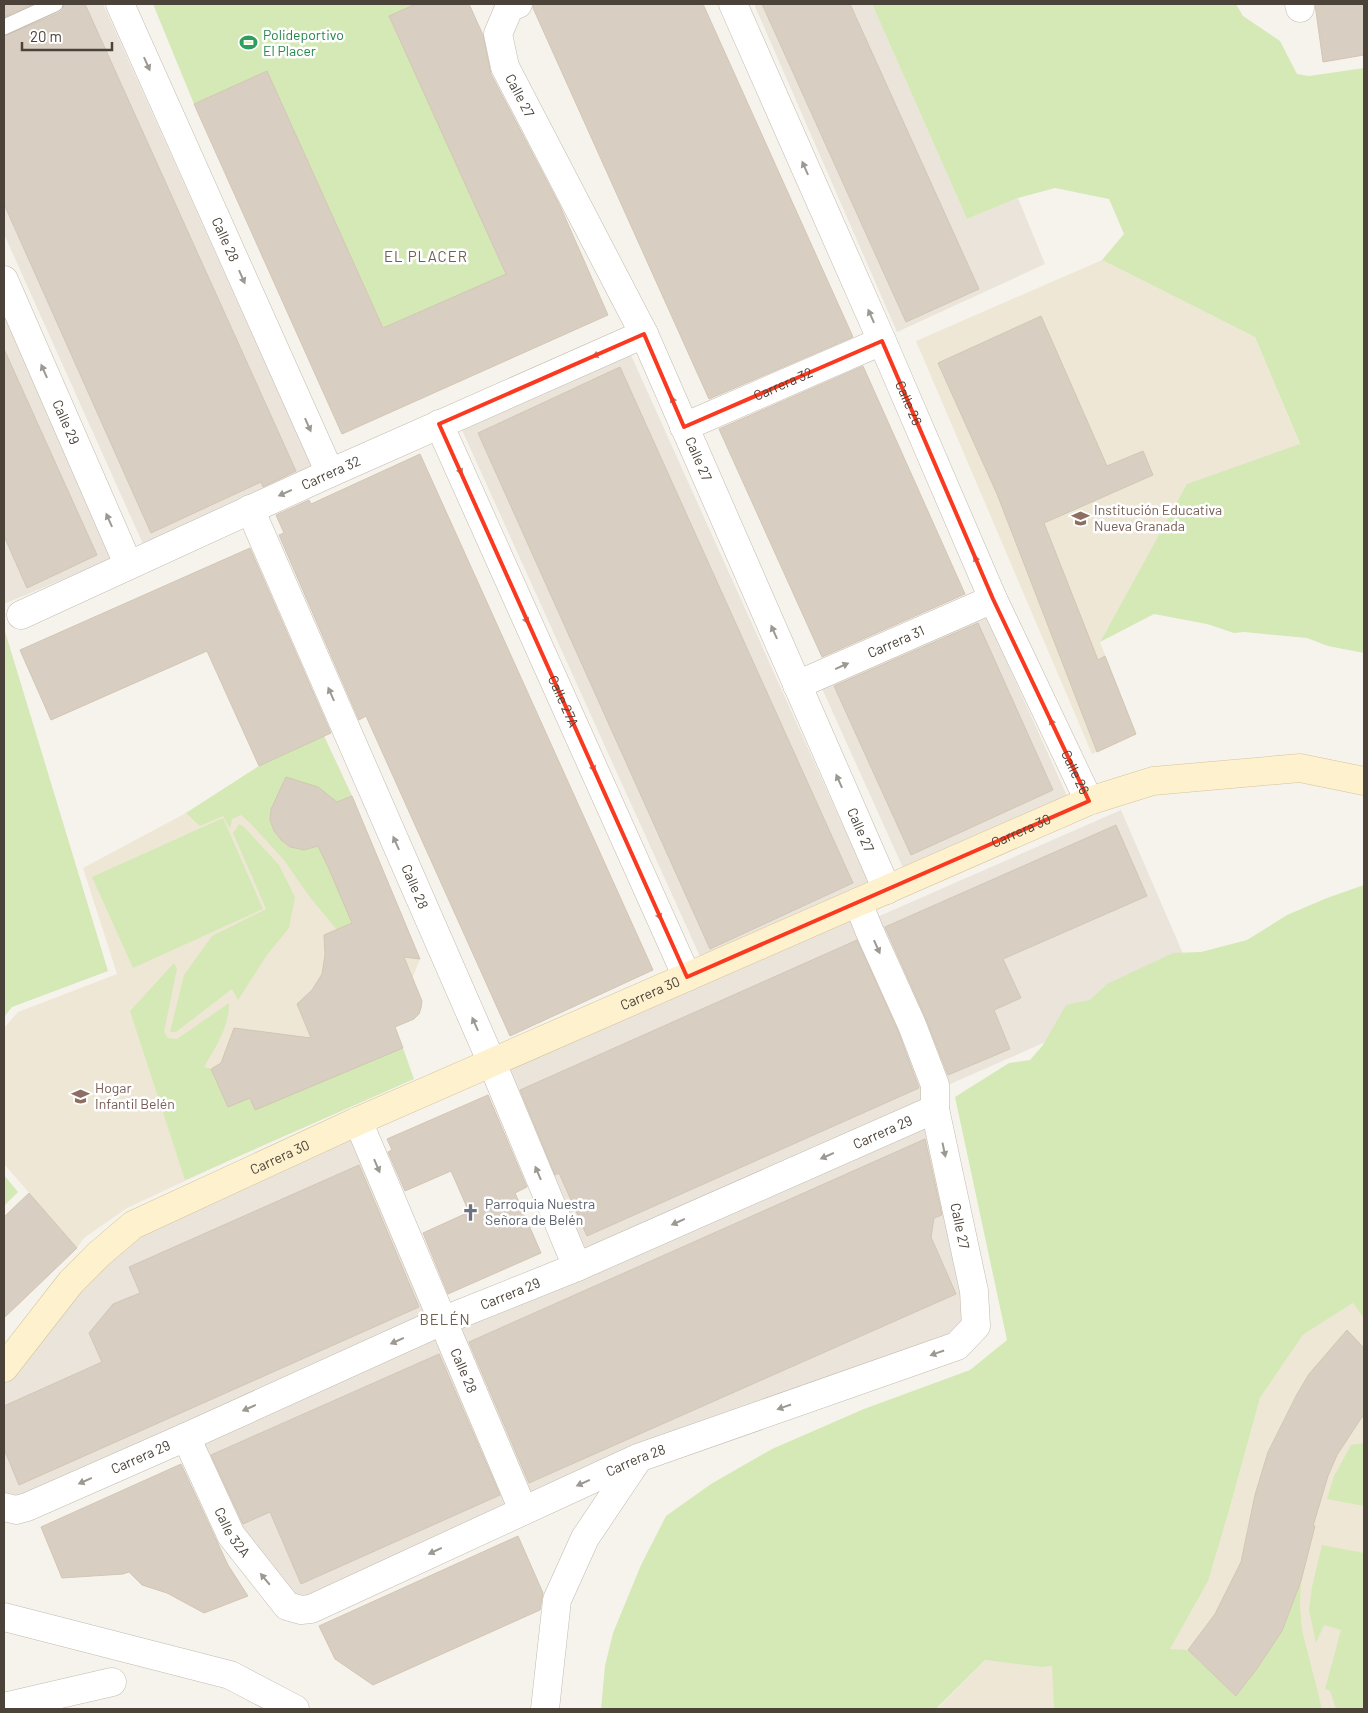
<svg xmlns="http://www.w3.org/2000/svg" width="1368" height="1713" font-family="Barlow,sans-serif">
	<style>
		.residential { fill: #eae4da }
		.education { fill: #efe7d6 }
		.green { fill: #d4e9b6 }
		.building { fill: #d8cec1; stroke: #d3c6b4 }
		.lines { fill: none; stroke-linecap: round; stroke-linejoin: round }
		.lane-casing { stroke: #c2baae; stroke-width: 17 }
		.street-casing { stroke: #c2baae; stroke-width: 29 }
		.secondary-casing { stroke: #d5c49c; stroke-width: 29 }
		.lane { stroke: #fff; stroke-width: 15 }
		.street { stroke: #fff; stroke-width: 28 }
		.secondary { stroke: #fef1ce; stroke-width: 28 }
		.oneway { fill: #9c9892 }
		.marked { fill: none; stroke: #f93920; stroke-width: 4; stroke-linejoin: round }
		.labels { text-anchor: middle; stroke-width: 5; stroke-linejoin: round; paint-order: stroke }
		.leisure-label { font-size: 14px; fill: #27864d; stroke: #fff; text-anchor: start }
		.street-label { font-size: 14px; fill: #4b4339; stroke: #fff }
		.education-label { font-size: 14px; fill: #785e54; stroke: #fff; text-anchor: start }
		.worship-label { font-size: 14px; fill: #5b616d; stroke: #fff; text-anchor: start }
		.neighbourhood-label { font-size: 15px; letter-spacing: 1px; fill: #6e6150; stroke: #fff }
	</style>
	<rect width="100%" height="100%" fill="#f6f3ec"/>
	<path class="residential" d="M 75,4 L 103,4 L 312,467 L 143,544 L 4,234 L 4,36 Z
		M 754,4 L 872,4 L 967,219 L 1018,198 L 1045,264 L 897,332 Z
		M 4,287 L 114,558 L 4,604 Z
		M 630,353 L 870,886 L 703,963 L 462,430 Z
		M 983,609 L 1067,796 L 904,870 L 820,684 Z
		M 1121,810 L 1193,977 L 948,1085 L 875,918 Z
		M 858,902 L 912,1025 L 976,1326 L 287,1606 L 186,1437 L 4,1507 L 4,1368 L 99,1254 L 358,1121 L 442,1321 L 577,1267 L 492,1063 Z"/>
	<path class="education" d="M 1102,260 L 1255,337 L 1300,445 L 1187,485 L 1100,642 L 1136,734 L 1092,754 L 916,341 Z
		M 324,736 L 352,796 L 420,959 L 409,987 L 422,1001 L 419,1014 L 414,1019 L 408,1022 L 395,1020 L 228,1161 L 127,1208 L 84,1238 L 77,1248 L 4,1164 L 4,1028 L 18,1012 L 117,974 L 83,868 L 186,813 L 259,766 Z
		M 1364,1296 L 1364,1709 L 937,1709 L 985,1660 L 1041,1667 L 1230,1507 L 1260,1398 L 1303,1335 Z"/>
	<path class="green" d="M 153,4 L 416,4 L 390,16 L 506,274 L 383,328 L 267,71 L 194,104 Z
		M 872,4 L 1236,4 L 1243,16 L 1280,41 L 1297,74 L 1309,76 L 1364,68 L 1364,653 L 1328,646 L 1307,638 L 1244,632 L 1234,633 L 1207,624 L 1154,614 L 1100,642 L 1187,484 L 1300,444 L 1255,337 L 1102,260 L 1124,234 L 1109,199 L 1055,188 L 1018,198 L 967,219 Z
		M 4,628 L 108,971 L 12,1007 L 4,1017 Z
		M 324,736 L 352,796 L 333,804 L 284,790 C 279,795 273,801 271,809 C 266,829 283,849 303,850 C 307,850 313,847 318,846 L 329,869 L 352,923 L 337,930 L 309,896 L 284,860 L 250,823 L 241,815 L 232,819 L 230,829 L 223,816 L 200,826 L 186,813 L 259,766 Z
		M 223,818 L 263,909 L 133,968 L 92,877 Z
		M 239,824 L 244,827 L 279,865 L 295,897 L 289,928 L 267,955 L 238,1000 L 232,989 L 176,1032 L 170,1032 L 184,975 L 212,936 L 266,909 L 233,833 Z
		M 1364,885 L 1364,1318 L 1353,1303 L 1303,1335 L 1260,1398 L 1230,1507 L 1208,1581 L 1170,1649 L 1187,1650 L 1237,1696 L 1256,1670 L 1282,1631 L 1301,1581 L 1300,1606 L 1302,1630 L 1322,1709 L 1054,1709 L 1052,1666 L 1041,1667 L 985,1660 L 936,1709 L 601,1709 L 605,1666 L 613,1633 L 641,1565 L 666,1516 L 711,1484 L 772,1449 L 864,1409 L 970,1370 L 1007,1340 L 955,1097 L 1009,1063 L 1030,1060 L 1043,1045 L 1066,1005 L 1090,1000 L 1107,984 L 1173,953 L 1201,952 L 1247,940 L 1287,915 L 1327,898 Z
		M 174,963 L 177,969 L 164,1032 L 168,1038 L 177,1039 L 229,1003 C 229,1028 216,1046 204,1067 L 211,1069 L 228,1107 L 250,1098 L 403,1048 L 414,1079 L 185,1180 L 130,1011 Z
		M 4,1175 L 18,1192 L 4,1206 Z
		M 1364,1443 L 1364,1506 L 1327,1499 L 1334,1476 L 1351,1445 Z
		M 1322,1545 L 1364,1553 L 1364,1709 L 1336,1709 L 1330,1691 L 1325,1689 L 1341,1630 L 1324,1625 L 1316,1643 L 1309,1610 L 1312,1587 Z"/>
	<path class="building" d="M 4,4 L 33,4 L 4,17 Z
		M 64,4 L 85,4 L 296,471 L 263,487 L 261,482 L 151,533 L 4,204 L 4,36 L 59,13 L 63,9 Z
		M 416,4 L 469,4 L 483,35 L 491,74 L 560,206 L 608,315 L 342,434 L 194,104 L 267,71 L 383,328 L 506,274 L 389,16 Z
		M 533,4 L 703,4 L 853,337 L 709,399 L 533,8 Z
		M 762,4 L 850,4 L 979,289 L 906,322 Z
		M 1315,4 L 1364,4 L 1364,55 L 1323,62 Z
		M 1041,316 L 1107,466 L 1143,451 L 1153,475 L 1044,523 L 1098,660 L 1105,656 L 1136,734 L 1097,752 L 997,494 L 938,363 Z
		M 4,349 L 97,555 L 27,588 L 4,536 Z
		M 863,366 L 965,594 L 822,657 L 719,429 Z
		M 620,367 L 853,883 L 710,949 L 478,433 Z
		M 420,454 L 653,970 L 510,1036 L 366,716 L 359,720 L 279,535 L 284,533 L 276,515 L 309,500 L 311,504 Z
		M 250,548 L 331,733 L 259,766 L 207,651 L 51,720 L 20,650 Z
		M 978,623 L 1053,790 L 911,855 L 834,686 Z
		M 286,777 L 318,787 L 337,802 L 352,796 L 420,959 L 404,957 L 422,1001 L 421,1008 L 419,1014 L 414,1019 L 395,1027 L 403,1048 L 255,1110 L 250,1098 L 228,1107 L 211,1069 L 221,1063 L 234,1028 L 311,1038 L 297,1004 L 312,990 L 322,974 L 325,955 L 324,935 L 352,923 L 329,869 L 318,846 L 304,850 L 290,847 L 281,840 L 274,831 L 270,820 L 271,809 Z
		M 1116,825 L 1147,896 L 1003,959 L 1021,998 L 994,1010 L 1010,1049 L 948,1075 L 926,1019 L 885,927 Z
		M 857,940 L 898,1031 L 919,1088 L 587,1236 L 559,1173 L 555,1175 L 520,1090 Z
		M 488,1095 L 527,1187 L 515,1193 L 541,1253 L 448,1294 L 423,1233 L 469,1212 L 451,1171 L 405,1191 L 388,1152 L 392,1150 L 387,1139 Z
		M 925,1139 L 942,1215 L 934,1218 L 931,1237 L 956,1294 L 529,1483 L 469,1342 Z
		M 359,1165 L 419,1307 L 19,1485 L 4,1449 L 4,1406 L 102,1362 L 89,1333 L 113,1304 L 140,1293 L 129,1267 Z
		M 29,1193 L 77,1248 L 4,1318 L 4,1217 Z
		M 1347,1330 L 1364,1348 L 1364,1414 L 1337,1455 L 1328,1476 L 1313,1526 L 1315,1526 L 1301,1581 L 1282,1631 L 1256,1670 L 1236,1696 L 1188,1650 L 1215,1614 L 1241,1562 L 1255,1495 L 1268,1452 L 1296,1396 L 1309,1374 Z
		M 439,1354 L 500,1495 L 301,1584 L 270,1512 L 243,1524 L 211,1455 Z
		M 181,1464 L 228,1565 L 248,1596 L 204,1613 L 167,1593 L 142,1585 L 129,1572 L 123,1574 L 62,1578 L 41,1527 Z
		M 518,1536 L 543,1593 L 540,1610 L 373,1685 L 335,1659 L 319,1626 Z"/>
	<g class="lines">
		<defs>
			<path id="lane" d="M 4,27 L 55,4"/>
			<g id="street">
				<path id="s1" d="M 120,4 L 330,473"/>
				<path id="s2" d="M 518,4 L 509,8 L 498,34 L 505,67 L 644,334 L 887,890"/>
				<path id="s3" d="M 733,4 L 882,341 L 993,599 L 1089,801"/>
				<path d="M 1299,4 L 1300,8"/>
				<path id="s4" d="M 4,280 L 128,564"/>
				<path id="s5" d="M 439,424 L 687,977"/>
				<path id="s6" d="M 684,427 L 882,341"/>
				<path id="s7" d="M 250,509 L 492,1063 L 577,1267"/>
				<path id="s8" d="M 21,615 L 330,473 L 644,334"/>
				<path id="s9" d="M 797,685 L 993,599"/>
				<path id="s10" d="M 358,1121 L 523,1510"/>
				<path id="s11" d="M 186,1437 L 231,1535 L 287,1606 L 301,1610 L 311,1609 L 638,1458 L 957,1346 L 976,1326 L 974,1291 L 935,1109 L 935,1085 L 912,1025 L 869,930 L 858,902"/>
				<path id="s12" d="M 4,1507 L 16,1510 L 27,1507 L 186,1437 L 442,1321 L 577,1267 L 935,1109"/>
				<path d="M 4,1617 L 230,1675 L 295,1709"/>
				<path d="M 4,1707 L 112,1682"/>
				<path d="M 545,1709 L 557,1600 L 585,1538 L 638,1459"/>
			</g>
			<g id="secondary">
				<path id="s13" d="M 4,1368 L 71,1282 L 99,1254 L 133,1225 L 358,1121 L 1089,801 L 1153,781 L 1300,768 L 1364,781"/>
			</g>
		</defs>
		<use href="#lane" class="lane-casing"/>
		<use href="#street" class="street-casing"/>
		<use href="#secondary" class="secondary-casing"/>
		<use href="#lane" class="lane"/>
		<use href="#street" class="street"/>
		<use href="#secondary" class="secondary"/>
	</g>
	<defs><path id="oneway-solid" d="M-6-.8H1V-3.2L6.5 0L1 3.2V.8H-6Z" transform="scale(1.25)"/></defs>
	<g class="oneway">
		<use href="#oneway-solid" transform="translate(147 64) rotate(66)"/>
		<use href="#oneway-solid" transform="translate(805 168) rotate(-114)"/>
		<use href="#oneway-solid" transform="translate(242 277) rotate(66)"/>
		<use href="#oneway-solid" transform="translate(871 316) rotate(-114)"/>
		<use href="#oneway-solid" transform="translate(599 354) rotate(156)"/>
		<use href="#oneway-solid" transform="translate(44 371) rotate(-114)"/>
		<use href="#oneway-solid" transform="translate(674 403) rotate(-113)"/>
		<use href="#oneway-solid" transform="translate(308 425) rotate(66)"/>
		<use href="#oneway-solid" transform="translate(459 468) rotate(66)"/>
		<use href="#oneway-solid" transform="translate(285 493) rotate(156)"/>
		<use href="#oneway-solid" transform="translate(109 520) rotate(-114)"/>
		<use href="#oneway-solid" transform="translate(977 562) rotate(-113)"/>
		<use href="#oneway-solid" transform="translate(525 617) rotate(66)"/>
		<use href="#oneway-solid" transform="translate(774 632) rotate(-114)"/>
		<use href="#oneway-solid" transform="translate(842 666) rotate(-24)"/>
		<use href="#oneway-solid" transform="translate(331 694) rotate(-114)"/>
		<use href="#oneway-solid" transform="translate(1053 725) rotate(-115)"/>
		<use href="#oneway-solid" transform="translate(592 765) rotate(66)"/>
		<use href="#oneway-solid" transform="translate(839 781) rotate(-114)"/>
		<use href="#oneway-solid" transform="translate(396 843) rotate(-114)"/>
		<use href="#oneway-solid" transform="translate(658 913) rotate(66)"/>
		<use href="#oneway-solid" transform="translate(877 947) rotate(66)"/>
		<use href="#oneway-solid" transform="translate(475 1024) rotate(-114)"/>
		<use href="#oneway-solid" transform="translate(944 1150) rotate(78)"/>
		<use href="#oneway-solid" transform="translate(827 1156) rotate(156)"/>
		<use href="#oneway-solid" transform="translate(377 1166) rotate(67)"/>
		<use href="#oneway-solid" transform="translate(538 1173) rotate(-113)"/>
		<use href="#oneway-solid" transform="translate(678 1222) rotate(156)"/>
		<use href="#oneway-solid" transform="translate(397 1341) rotate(156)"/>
		<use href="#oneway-solid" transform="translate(937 1353) rotate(161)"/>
		<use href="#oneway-solid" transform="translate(784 1407) rotate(161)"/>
		<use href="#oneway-solid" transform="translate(249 1408) rotate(156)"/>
		<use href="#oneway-solid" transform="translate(85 1481) rotate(156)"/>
		<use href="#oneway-solid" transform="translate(583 1483) rotate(156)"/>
		<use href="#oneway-solid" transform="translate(435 1551) rotate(155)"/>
		<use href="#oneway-solid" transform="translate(265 1579) rotate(-130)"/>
	</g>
	<path class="marked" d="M 644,334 L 684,427 L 882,341 L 993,599 L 1089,801 L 687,977 L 439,424 Z"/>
	<defs>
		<symbol id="stadium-bare" viewBox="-9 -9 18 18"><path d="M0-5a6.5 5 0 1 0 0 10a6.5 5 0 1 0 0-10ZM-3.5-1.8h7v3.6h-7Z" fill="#2e9e5b" stroke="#fff" stroke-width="2.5" paint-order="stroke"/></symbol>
		<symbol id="school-bare" viewBox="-9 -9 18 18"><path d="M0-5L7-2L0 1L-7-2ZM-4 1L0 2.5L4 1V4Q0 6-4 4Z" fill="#8d6e63" stroke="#fff" stroke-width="2.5" paint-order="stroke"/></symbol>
		<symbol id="church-bare" viewBox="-9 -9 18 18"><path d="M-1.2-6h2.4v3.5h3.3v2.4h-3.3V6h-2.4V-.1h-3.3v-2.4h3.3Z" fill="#6b7280" stroke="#fff" stroke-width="2.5" paint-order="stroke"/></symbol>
	</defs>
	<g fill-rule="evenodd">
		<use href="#stadium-bare" x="236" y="30" width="25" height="25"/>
		<use href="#school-bare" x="1068" y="506" width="25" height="25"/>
		<use href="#school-bare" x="68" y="1084" width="25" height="25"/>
		<use href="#church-bare" x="458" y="1200" width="25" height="25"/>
	</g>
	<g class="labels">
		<g class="leisure-label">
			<text x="263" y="40">Polideportivo<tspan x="263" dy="16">El Placer</tspan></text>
		</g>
		<g class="street-label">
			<text dy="5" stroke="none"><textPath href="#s2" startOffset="104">Calle 27</textPath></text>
			<text dy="5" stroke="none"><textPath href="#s1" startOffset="258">Calle 28</textPath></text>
			<text dy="5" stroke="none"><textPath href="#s6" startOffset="108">Carrera 32</textPath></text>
			<text dy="5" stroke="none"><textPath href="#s3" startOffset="436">Calle 26</textPath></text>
			<text dy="5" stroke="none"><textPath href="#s4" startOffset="155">Calle 29</textPath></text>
			<text dy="5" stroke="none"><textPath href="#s2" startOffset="509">Calle 27</textPath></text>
			<text dy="5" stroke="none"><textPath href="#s8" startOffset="341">Carrera 32</textPath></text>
			<text dy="5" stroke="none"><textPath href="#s9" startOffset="108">Carrera 31</textPath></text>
			<text dy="5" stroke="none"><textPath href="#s5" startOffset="304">Calle 27A</textPath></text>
			<text dy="5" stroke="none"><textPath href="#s3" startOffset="841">Calle 26</textPath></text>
			<text dy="5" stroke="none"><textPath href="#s2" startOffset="914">Calle 27</textPath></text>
			<text dy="5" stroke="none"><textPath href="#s13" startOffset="1165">Carrera 30</textPath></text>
			<text dy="5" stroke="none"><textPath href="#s7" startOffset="412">Calle 28</textPath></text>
			<text dy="5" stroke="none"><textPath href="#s13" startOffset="760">Carrera 30</textPath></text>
			<text dy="5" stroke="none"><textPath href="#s12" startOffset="958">Carrera 29</textPath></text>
			<text dy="5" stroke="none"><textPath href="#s13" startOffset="355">Carrera 30</textPath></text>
			<text transform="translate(960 1226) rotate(78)" y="5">Calle 27</text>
			<text dy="5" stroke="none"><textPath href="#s12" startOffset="552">Carrera 29</textPath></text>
			<text dy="5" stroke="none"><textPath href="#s10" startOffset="271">Calle 28</textPath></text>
			<text dy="5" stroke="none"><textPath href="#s12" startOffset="148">Carrera 29</textPath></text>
			<text dy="5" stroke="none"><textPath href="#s11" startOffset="580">Carrera 28</textPath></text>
			<text dy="5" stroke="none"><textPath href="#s11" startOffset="106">Calle 32A</textPath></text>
		</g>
		<g class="education-label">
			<text x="1094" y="515">Institución Educativa<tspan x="1094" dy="16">Nueva Granada</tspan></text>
			<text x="95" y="1093">Hogar<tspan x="95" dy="16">Infantil Belén</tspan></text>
		</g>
		<g class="worship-label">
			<text x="485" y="1209">Parroquia Nuestra<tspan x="485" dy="16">Señora de Belén</tspan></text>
		</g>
		<g class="neighbourhood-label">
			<text x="426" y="262">EL PLACER</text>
			<text x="445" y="1325">BELÉN</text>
		</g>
	</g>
	<rect width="1368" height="1713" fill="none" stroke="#4b4339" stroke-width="10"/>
	<path d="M22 42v8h90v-8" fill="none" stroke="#4b4339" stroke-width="2.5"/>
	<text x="30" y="42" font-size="15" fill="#4b4339" stroke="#ffffff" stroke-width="4" paint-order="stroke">20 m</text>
</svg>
